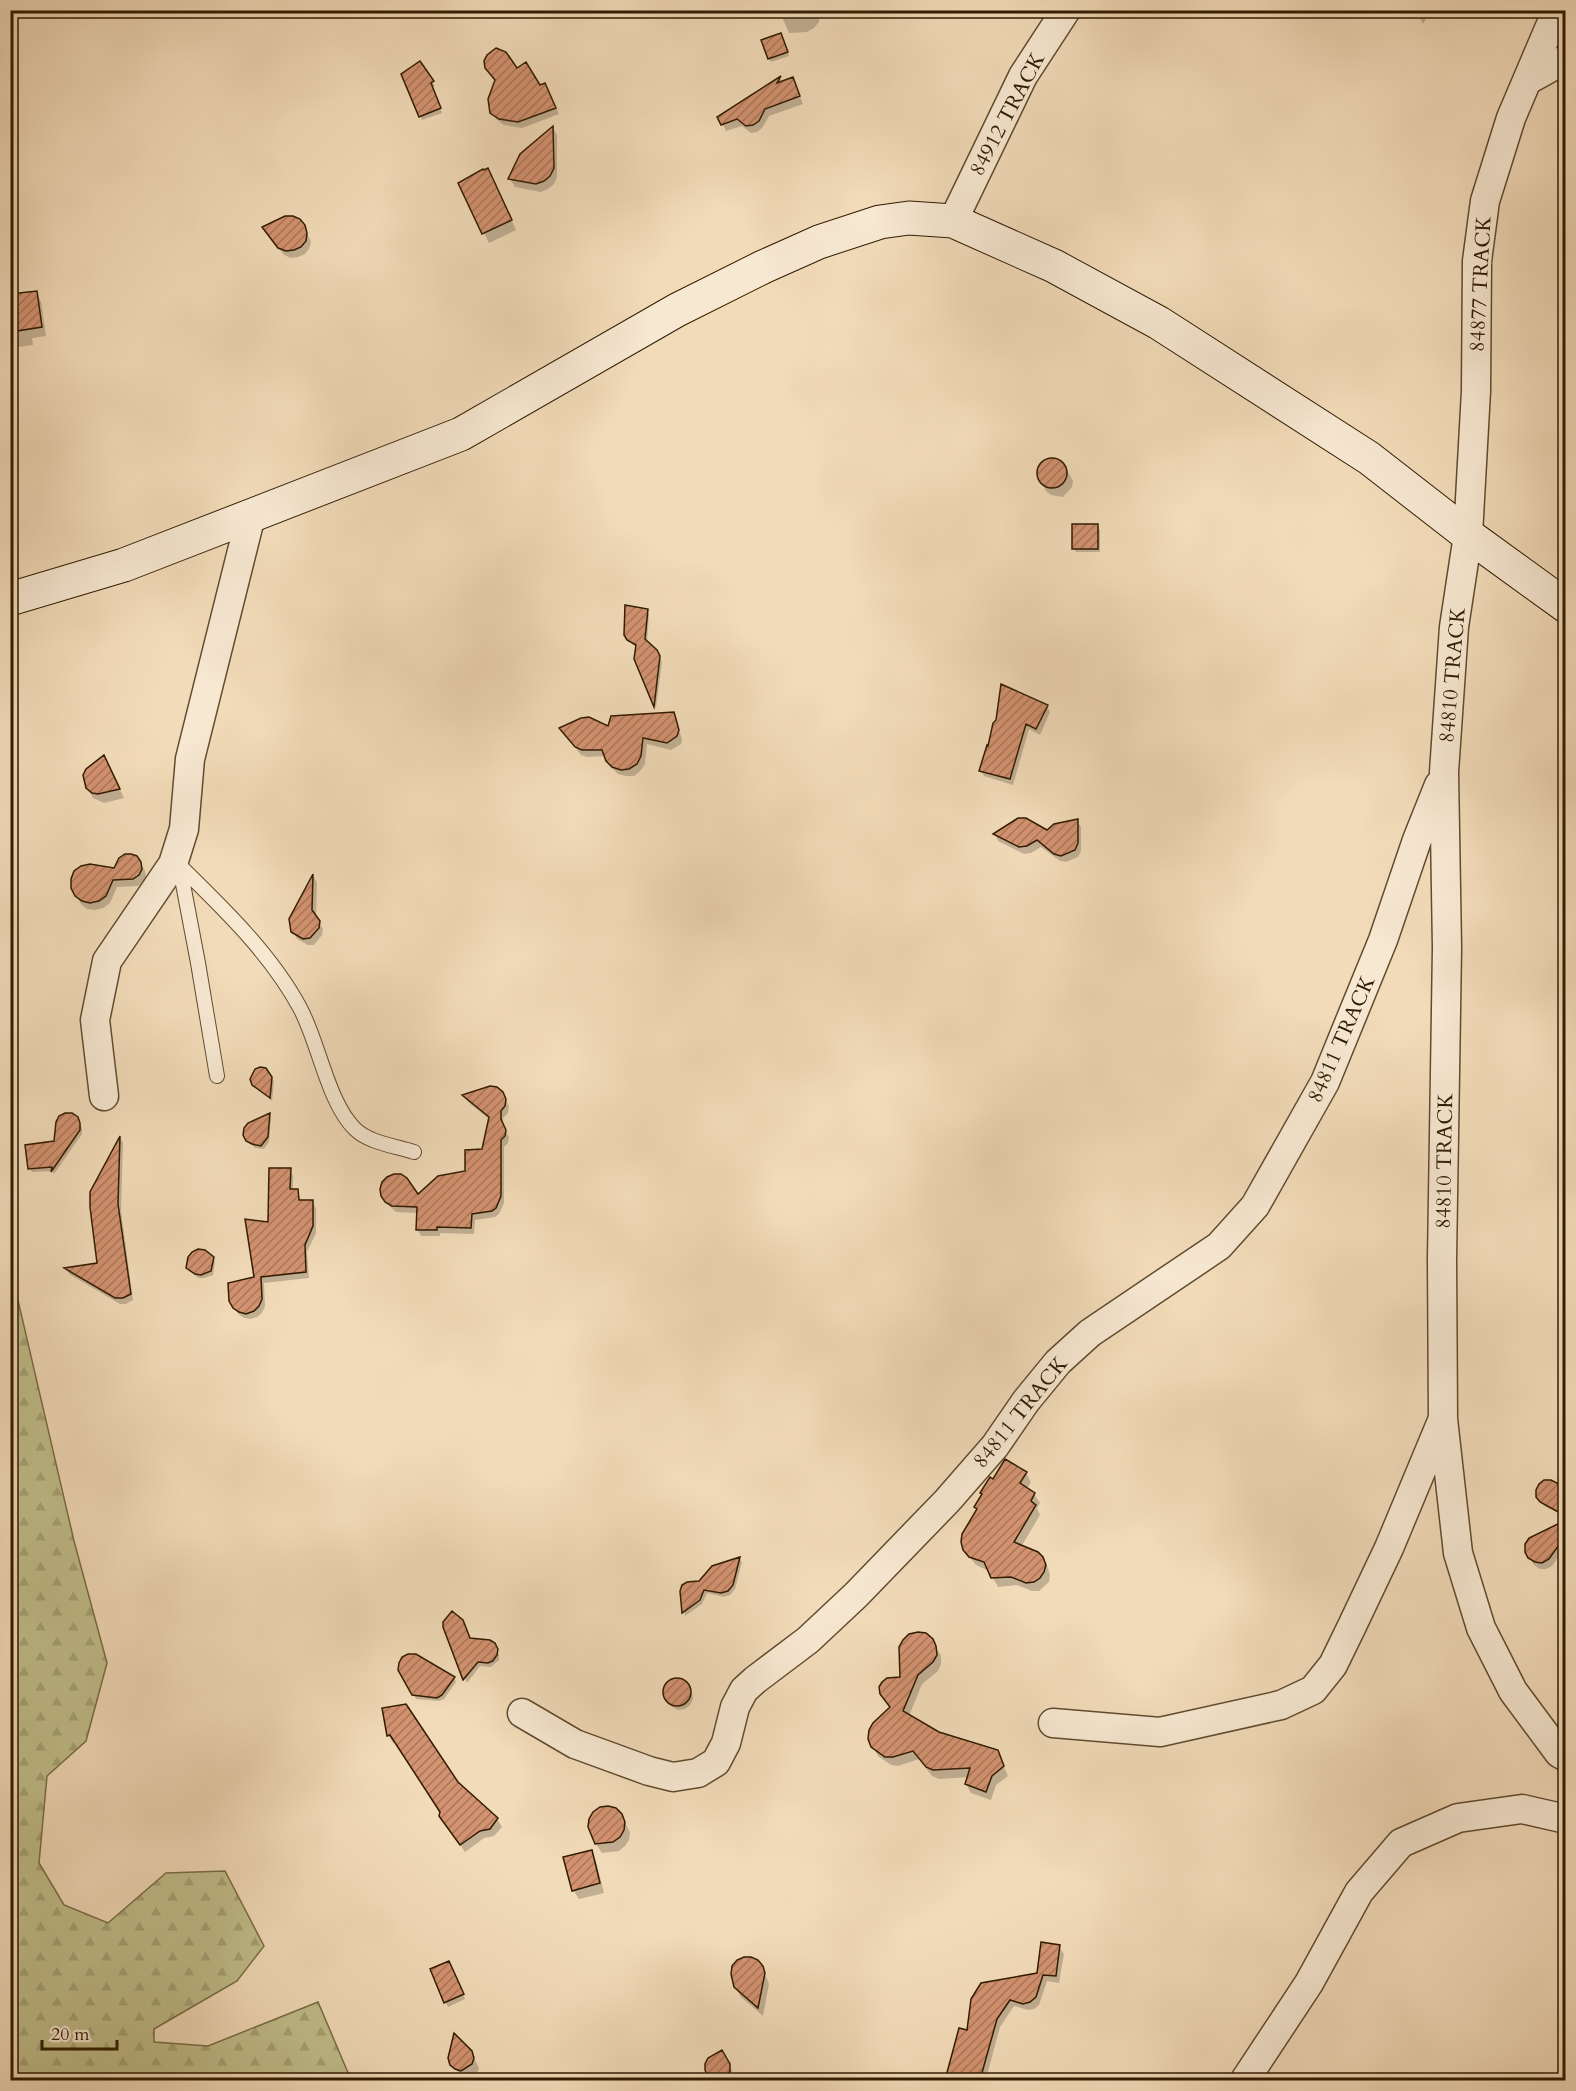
<svg xmlns="http://www.w3.org/2000/svg" width="1576" height="2091" font-family="Cardo,serif">
	<style>
		.forest { fill: url(#forest-firs); stroke: #786c46; stroke-width: 1.5 }
		.shadow { fill: #0003 }
		.building { fill: url(#building-hatch); stroke: #301b00; stroke-width: 1.5 }
		.lines { fill: none; stroke-linecap: round; stroke-linejoin: round }
		.lane-casing { stroke: #604b2e; stroke-width: 16 }
		.street-casing { stroke: #604b2e; stroke-width: 31 }
		.secondary-casing { stroke: #301b00; stroke-width: 35 }
		.lane { stroke: #f7e8d2; stroke-width: 14 }
		.street { stroke: #f7e8d2; stroke-width: 28 }
		.secondary { stroke: #f7e8d2; stroke-width: 33 }
		.labels { text-anchor: middle; stroke-width: 6; stroke-linejoin: round; paint-order: stroke }
		.street-label { font-size: 21px; fill: #301b00; stroke: #f7e8d2 }
	</style>
	<defs>
		<pattern id="forest-firs" width="22" height="20" patternUnits="userSpaceOnUse" patternTransform="scale(1.5)"><rect width="22" height="20" fill="#c0be8b"/><path d="M5 1l3.5 6h-7zM16 11l3.5 6h-7z" fill="#a5a376"/></pattern>
		<pattern id="building-hatch" width="6" height="6" patternUnits="userSpaceOnUse" patternTransform="scale(1.5)"><rect width="6" height="6" fill="#d39270"/><path d="M-1 1l2-2M0 6l6-6M5 7l2-2" fill="none" stroke="#ac765a"/></pattern>
	</defs>
	<rect width="100%" height="100%" fill="#f2dbb9"/>
	<filter id="stains"><feTurbulence type="fractalNoise" baseFrequency=".00333" numOctaves="4"/><feColorMatrix values="0 0 0 0 .2 0 0 0 0 .09 0 0 0 0 .02 0 0 0 .5 -.17"/></filter>
	<radialGradient id="worn" r=".72"><stop offset=".6" stop-color="#630" stop-opacity="0"/><stop offset="1" stop-color="#630" stop-opacity=".3"/></radialGradient>
	<path class="forest" d="M 10,1266 L 74,1541 L 107,1663 L 86,1741 L 47,1776 L 39,1863 L 64,1905 L 108,1923 L 166,1873 L 225,1871 L 264,1946 L 237,1981 L 154,2029 L 154,2042 L 208,2046 L 318,2002 L 349,2075 L 348,2080 L 11,2080 Z"/>
	<path class="shadow" d="M 779,10 L 819,10 L 819,22 L 814,28 L 807,32 L 789,33 Z
		M 1416,10 L 1431,10 L 1423,24 Z
		M 783,39 L 789,56 L 771,62 L 769,58 Z
		M 420,63 L 435,86 L 432,88 L 442,113 L 422,120 L 420,116 Z
		M 516,70 L 548,91 L 559,114 L 522,128 L 504,125 L 496,119 L 492,112 Z
		M 780,78 L 783,83 L 796,86 L 803,104 L 769,116 L 762,128 L 757,132 L 751,133 L 742,126 L 726,131 L 719,117 Z
		M 553,128 L 557,135 L 557,177 L 554,184 L 548,189 L 541,192 L 515,187 L 510,179 Z
		M 493,179 L 516,230 L 489,243 L 460,183 Z
		M 304,226 L 311,242 L 309,249 L 305,254 L 298,257 L 291,258 L 284,255 L 264,228 Z
		M 36,292 L 41,302 L 46,336 L 32,338 L 33,345 L 10,348 L 10,296 Z
		M 1054,459 L 1064,465 L 1073,481 L 1072,487 L 1063,497 L 1051,495 L 1046,491 L 1038,475 L 1042,463 Z
		M 1097,526 L 1100,530 L 1100,552 L 1076,552 L 1073,548 Z
		M 647,611 L 649,615 L 647,643 L 659,655 L 662,662 L 656,708 L 635,659 L 637,648 L 632,644 L 626,635 Z
		M 1047,706 L 1050,712 L 1040,735 L 1029,729 L 1013,785 L 984,776 L 981,770 L 988,747 Z
		M 673,714 L 682,739 L 681,744 L 671,750 L 647,744 L 645,764 L 640,771 L 634,776 L 626,776 L 618,774 L 612,768 L 606,756 L 587,757 L 581,755 L 561,729 L 609,728 Z
		M 108,766 L 124,798 L 104,803 L 93,798 L 88,788 Z
		M 1077,820 L 1081,827 L 1081,851 L 1078,857 L 1066,862 L 1060,861 L 1041,847 L 1031,853 L 1024,854 L 998,841 L 995,834 L 1047,832 Z
		M 140,863 L 145,871 L 146,877 L 143,882 L 138,886 L 117,887 L 110,903 L 103,908 L 95,910 L 87,909 L 81,904 L 72,888 L 115,870 Z
		M 314,877 L 317,883 L 316,918 L 323,929 L 322,935 L 314,945 L 308,945 L 297,939 L 293,932 L 291,919 Z
		M 272,1078 L 274,1082 L 272,1101 L 257,1089 L 254,1084 Z
		M 502,1093 L 509,1106 L 508,1113 L 503,1118 L 503,1127 L 509,1137 L 508,1143 L 504,1147 L 504,1203 L 499,1214 L 495,1217 L 475,1220 L 474,1234 L 440,1233 L 440,1236 L 421,1236 L 418,1230 L 418,1213 L 396,1212 L 386,1203 L 418,1196 L 467,1173 L 484,1151 L 490,1120 L 468,1102 L 464,1096 Z
		M 269,1114 L 271,1118 L 269,1142 L 264,1149 L 255,1148 L 247,1140 Z
		M 77,1118 L 82,1128 L 82,1134 L 54,1174 L 53,1171 L 32,1172 L 30,1168 Z
		M 121,1139 L 123,1143 L 121,1211 L 133,1300 L 126,1304 L 120,1304 L 69,1274 L 67,1269 L 99,1264 L 92,1192 Z
		M 290,1170 L 293,1176 L 293,1190 L 297,1190 L 301,1201 L 312,1201 L 316,1208 L 316,1233 L 307,1252 L 309,1278 L 264,1283 L 265,1306 L 262,1313 L 257,1317 L 250,1319 L 244,1318 L 238,1314 L 230,1300 L 256,1278 L 270,1224 Z
		M 212,1258 L 215,1262 L 213,1275 L 204,1278 L 198,1278 L 188,1268 Z
		M 1026,1473 L 1031,1482 L 1027,1489 L 1034,1494 L 1040,1503 L 1037,1508 L 1040,1515 L 1021,1547 L 1042,1558 L 1048,1568 L 1050,1575 L 1049,1582 L 1039,1591 L 1032,1591 L 1017,1585 L 998,1587 L 989,1571 L 976,1565 L 964,1550 L 978,1511 L 976,1507 L 994,1481 Z
		M 1556,1484 L 1562,1494 L 1564,1516 L 1544,1506 L 1537,1496 Z
		M 1566,1522 L 1566,1551 L 1563,1550 L 1552,1566 L 1546,1569 L 1540,1569 L 1534,1565 L 1526,1551 Z
		M 739,1558 L 742,1562 L 735,1589 L 730,1595 L 724,1597 L 707,1593 L 702,1604 L 685,1616 L 681,1591 L 700,1582 Z
		M 444,1627 L 470,1639 L 494,1644 L 499,1655 L 499,1660 L 491,1667 L 480,1666 L 467,1683 Z
		M 932,1640 L 941,1656 L 941,1664 L 938,1671 L 922,1684 L 909,1716 L 939,1733 L 997,1752 L 1008,1776 L 996,1785 L 991,1800 L 971,1793 L 966,1784 L 969,1777 L 939,1779 L 932,1776 L 919,1759 L 898,1766 L 891,1765 L 878,1756 L 873,1746 L 891,1708 L 901,1678 Z
		M 400,1670 L 454,1678 L 456,1682 L 444,1699 L 439,1701 L 416,1699 Z
		M 673,1679 L 686,1682 L 692,1693 L 693,1699 L 690,1705 L 685,1709 L 678,1710 L 672,1707 L 665,1696 L 665,1690 L 667,1683 Z
		M 405,1706 L 457,1783 L 497,1819 L 502,1827 L 494,1836 L 484,1838 L 465,1852 L 446,1824 L 441,1813 L 396,1742 L 393,1743 L 388,1735 Z
		M 621,1815 L 630,1832 L 629,1840 L 625,1846 L 619,1851 L 602,1853 L 596,1844 Z
		M 591,1852 L 596,1861 L 604,1893 L 579,1899 L 573,1890 Z
		M 1059,1947 L 1064,1954 L 1059,1983 L 1047,1981 L 1039,2005 L 1034,2009 L 1028,2010 L 1014,2006 L 1000,2027 L 986,2079 L 1014,2076 L 1025,2080 L 946,2080 L 960,2030 L 968,2032 L 1038,1974 Z
		M 451,1967 L 465,1999 L 448,2007 L 432,1970 Z
		M 762,1967 L 769,1984 L 763,2016 L 741,1997 L 735,1987 Z
		M 471,2052 L 479,2068 L 477,2074 L 467,2080 L 462,2078 L 452,2064 Z
		M 722,2052 L 733,2073 L 733,2080 L 712,2080 L 706,2070 Z"/>
	<path class="building" d="M 781,33 L 788,52 L 768,59 L 761,40 Z
		M 496,48 L 506,52 L 517,68 L 526,62 L 540,85 L 545,83 L 556,108 L 518,122 L 499,119 L 490,113 L 488,99 L 495,80 L 485,68 L 484,61 L 487,55 Z
		M 420,61 L 434,81 L 431,83 L 441,108 L 419,117 L 401,74 Z
		M 781,76 L 777,83 L 793,77 L 800,96 L 765,109 L 759,121 L 753,125 L 746,126 L 737,119 L 721,125 L 717,117 Z
		M 553,126 L 554,168 L 550,176 L 544,181 L 536,184 L 508,179 L 520,154 Z
		M 488,168 L 512,220 L 482,234 L 458,183 L 483,169 L 484,170 Z
		M 285,216 L 293,216 L 300,219 L 305,225 L 307,233 L 306,241 L 301,247 L 294,250 L 286,251 L 278,248 L 262,227 Z
		M 37,291 L 42,327 L 10,332 L 10,294 Z
		M1037 473a15 15 0 1 1 30 0a15 15 0 1 1-30 0Z
		M 1072,524 L 1098,524 L 1098,549 L 1072,549 Z
		M 625,605 L 648,609 L 645,639 L 657,650 L 660,656 L 654,707 L 634,659 L 636,645 L 627,640 L 624,635 Z
		M 1001,684 L 1048,705 L 1036,729 L 1026,724 L 1010,779 L 979,771 L 987,745 L 988,746 L 993,723 L 996,720 Z
		M 674,712 L 679,730 L 677,736 L 667,743 L 643,738 L 641,756 L 637,764 L 629,769 L 621,770 L 612,767 L 606,761 L 602,750 L 582,750 L 575,747 L 559,728 L 581,718 L 589,717 L 608,726 L 611,716 Z
		M 104,755 L 120,789 L 98,794 L 92,793 L 86,788 L 83,775 L 86,769 Z
		M 1018,818 L 1026,818 L 1047,830 L 1054,824 L 1078,819 L 1078,843 L 1075,850 L 1061,856 L 1054,854 L 1037,840 L 1027,846 L 1019,847 L 993,834 Z
		M 125,854 L 131,854 L 137,856 L 141,862 L 142,869 L 139,875 L 133,879 L 113,880 L 106,896 L 99,901 L 90,903 L 82,901 L 75,896 L 71,888 L 71,879 L 74,871 L 81,866 L 90,864 L 114,868 L 119,858 Z
		M 313,874 L 312,910 L 320,921 L 319,928 L 310,938 L 303,939 L 291,932 L 289,919 Z
		M 260,1067 L 266,1068 L 272,1077 L 270,1098 L 252,1085 L 250,1079 L 255,1069 Z
		M 490,1086 L 497,1087 L 503,1092 L 506,1099 L 505,1106 L 501,1111 L 501,1119 L 506,1130 L 505,1136 L 501,1140 L 501,1196 L 496,1208 L 492,1211 L 472,1214 L 471,1228 L 437,1227 L 437,1230 L 416,1230 L 417,1207 L 392,1206 L 385,1202 L 381,1196 L 380,1189 L 382,1182 L 387,1177 L 394,1174 L 401,1174 L 407,1178 L 418,1194 L 438,1176 L 465,1171 L 465,1150 L 482,1149 L 489,1117 L 462,1095 Z
		M 65,1113 L 72,1113 L 78,1117 L 80,1123 L 80,1130 L 51,1172 L 52,1167 L 28,1169 L 25,1145 L 54,1141 L 56,1122 L 59,1116 Z
		M 270,1113 L 268,1137 L 261,1146 L 252,1144 L 246,1141 L 243,1135 L 244,1128 L 248,1123 Z
		M 120,1136 L 118,1204 L 131,1294 L 123,1298 L 115,1298 L 64,1268 L 97,1263 L 90,1207 L 90,1192 Z
		M 269,1168 L 291,1168 L 290,1189 L 298,1189 L 299,1200 L 313,1200 L 313,1226 L 305,1245 L 306,1272 L 261,1277 L 262,1299 L 259,1306 L 254,1311 L 246,1314 L 239,1312 L 233,1308 L 229,1301 L 228,1283 L 254,1277 L 245,1219 L 268,1222 Z
		M 198,1249 L 205,1250 L 214,1257 L 211,1271 L 201,1275 L 195,1274 L 186,1268 L 188,1257 L 192,1252 Z
		M 1005,1459 L 1027,1472 L 1020,1483 L 1035,1493 L 1031,1501 L 1036,1505 L 1014,1542 L 1038,1552 L 1043,1557 L 1046,1565 L 1044,1572 L 1040,1578 L 1034,1582 L 1026,1583 L 1011,1577 L 991,1578 L 984,1562 L 969,1557 L 963,1550 L 961,1542 L 962,1534 L 977,1509 L 974,1507 L 982,1494 L 980,1493 L 990,1477 L 993,1479 Z
		M 1544,1480 L 1551,1480 L 1557,1483 L 1561,1489 L 1562,1514 L 1540,1502 L 1536,1497 L 1536,1490 L 1539,1484 Z
		M 1566,1520 L 1566,1535 L 1549,1559 L 1542,1563 L 1535,1562 L 1528,1558 L 1525,1552 L 1525,1544 L 1529,1538 Z
		M 740,1557 L 733,1585 L 728,1591 L 721,1593 L 704,1590 L 700,1600 L 682,1613 L 680,1591 L 682,1585 L 687,1582 L 699,1581 L 712,1566 Z
		M 452,1611 L 463,1620 L 470,1638 L 490,1640 L 495,1643 L 498,1649 L 497,1655 L 493,1661 L 488,1663 L 478,1662 L 463,1680 L 443,1627 L 443,1622 Z
		M 918,1632 L 926,1633 L 933,1639 L 936,1646 L 937,1655 L 933,1662 L 918,1675 L 903,1711 L 939,1732 L 998,1750 L 1004,1766 L 992,1776 L 986,1792 L 965,1784 L 970,1768 L 933,1770 L 926,1767 L 913,1751 L 893,1757 L 885,1757 L 871,1747 L 868,1739 L 869,1730 L 873,1723 L 890,1707 L 880,1694 L 879,1687 L 882,1682 L 887,1678 L 900,1677 L 899,1647 L 903,1640 L 909,1634 Z
		M 408,1654 L 416,1654 L 455,1677 L 442,1695 L 437,1698 L 412,1695 L 398,1670 L 399,1663 L 402,1657 Z
		M663 1692a14 14 0 1 1 28 0a14 14 0 1 1-28 0Z
		M 406,1704 L 458,1782 L 498,1818 L 490,1829 L 480,1831 L 460,1845 L 439,1816 L 440,1812 L 390,1735 L 387,1736 L 382,1708 Z
		M 608,1806 L 616,1808 L 622,1814 L 625,1822 L 624,1830 L 620,1837 L 613,1842 L 595,1844 L 588,1827 L 589,1819 L 593,1812 L 600,1807 Z
		M 592,1850 L 600,1883 L 572,1891 L 563,1857 Z
		M 1041,1942 L 1060,1945 L 1056,1976 L 1043,1975 L 1036,1997 L 1030,2002 L 1023,2004 L 1010,2000 L 997,2019 L 980,2080 L 945,2080 L 959,2028 L 967,2030 L 971,1999 L 981,1983 L 1037,1973 Z
		M 744,1957 L 751,1957 L 758,1960 L 763,1966 L 765,1973 L 758,2008 L 734,1987 L 731,1974 L 732,1966 L 737,1960 Z
		M 449,1961 L 464,1994 L 444,2003 L 430,1969 Z
		M 454,2033 L 472,2051 L 474,2058 L 472,2064 L 461,2071 L 455,2069 L 450,2065 L 448,2058 Z
		M 722,2050 L 730,2064 L 730,2071 L 726,2077 L 720,2080 L 714,2080 L 708,2076 L 705,2070 L 705,2064 L 708,2058 Z"/>
	<g class="lines">
		<defs>
			<path id="lane" d="M 179,863 L 198,963 L 217,1076
				M 179,865 C 223,908 271,954 300,1008 C 319,1043 328,1103 355,1129 C 369,1143 396,1146 414,1152"/>
			<path id="street" d="M 1557,10 L 1511,118 L 1485,201 L 1477,261 L 1476,391 L 1468,535 L 1454,627 L 1444,772 L 1447,948 L 1442,1259 L 1443,1419 L 1458,1553 L 1481,1628 L 1513,1691 L 1559,1753 L 1566,1757
				M 1528,80 L 1566,59
				M 953,221 L 1023,76 L 1066,10
				M 104,1096 L 95,1020 L 107,961 L 173,864 L 184,829 L 190,759 L 251,515
				M 522,1713 L 575,1744 L 649,1771 L 673,1777 L 698,1773 L 716,1762 L 726,1743 L 735,1707 L 744,1690 L 755,1680 L 808,1640 L 856,1595 L 947,1501 L 995,1446 L 1026,1401 L 1058,1362 L 1090,1333 L 1219,1246 L 1255,1206 L 1325,1082 L 1383,940 L 1417,840 L 1439,785
				M 1053,1723 L 1160,1732 L 1281,1705 L 1313,1690 L 1333,1665 L 1351,1628 L 1389,1548 L 1442,1421
				M 1245,2080 L 1309,1983 L 1359,1892 L 1401,1843 L 1458,1818 L 1522,1809 L 1566,1819"/>
			<path id="secondary" d="M 10,599 L 124,565 L 461,434 L 677,310 L 763,267 L 819,242 L 880,222 L 909,218 L 953,221 L 1054,266 L 1159,323 L 1369,458 L 1468,535 L 1566,606"/>
		</defs>
		<use href="#lane" class="lane-casing"/>
		<use href="#street" class="street-casing"/>
		<use href="#secondary" class="secondary-casing"/>
		<use href="#lane" class="lane"/>
		<use href="#street" class="street"/>
		<use href="#secondary" class="secondary"/>
	</g>
	<g class="labels">
		<g class="street-label">
			<text transform="translate(1007 114) rotate(-62)" y="7">84912 TRACK</text>
			<text transform="translate(1480 284) rotate(-87)" y="7">84877 TRACK</text>
			<text transform="translate(1452 675) rotate(-85)" y="7">84810 TRACK</text>
			<text transform="translate(1341 1039) rotate(-66)" y="7">84811 TRACK</text>
			<text transform="translate(1444 1161) rotate(-89)" y="7">84810 TRACK</text>
			<text transform="translate(1020 1412) rotate(-51)" y="7">84811 TRACK</text>
		</g>
	</g>
	<rect width="1576" height="2091" fill="none" stroke="#f2dbb9" stroke-width="36"/>
	<rect x="12" y="12" width="1552" height="2067" fill="none" stroke="#301b00" stroke-width="3"/>
	<rect x="18" y="18" width="1540" height="2055" fill="none" stroke="#301b00" stroke-width="1.5"/>
	<path d="M42 2040v9h75v-9" fill="none" stroke="#301b00" stroke-width="3"/>
	<text x="51" y="2040" font-size="18" fill="#301b00" stroke="#f7e8d2" stroke-width="4.5" paint-order="stroke">20 m</text>
	<rect width="100%" height="100%" filter="url(#stains)"/>
	<rect width="100%" height="100%" fill="url(#worn)"/>
</svg>
